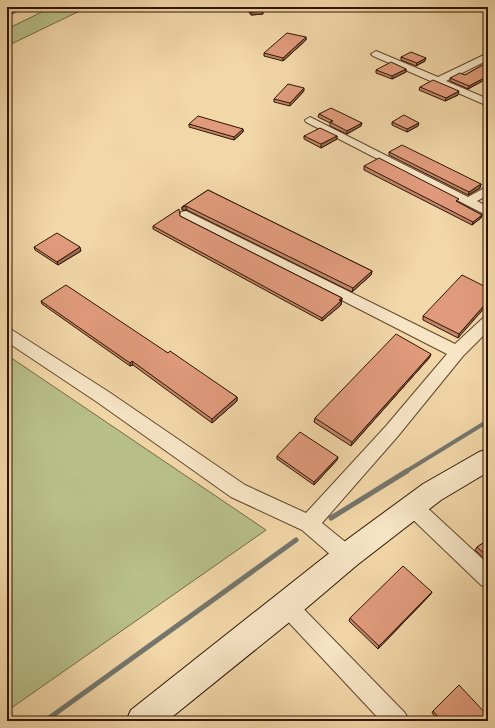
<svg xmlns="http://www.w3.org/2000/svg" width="495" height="728" font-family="'IM FELL Great Primer',serif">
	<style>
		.green { fill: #b8bf89; stroke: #746a44 }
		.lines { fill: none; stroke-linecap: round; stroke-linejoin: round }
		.stream-far1 { stroke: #74766d; stroke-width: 4 }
		.stream { stroke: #74766d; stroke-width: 5 }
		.street-casing { stroke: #60462a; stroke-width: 2 }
		.secondary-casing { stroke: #2f1500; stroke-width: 2 }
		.street { fill: #f7e5c6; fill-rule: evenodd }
		.secondary { fill: #f7e5c6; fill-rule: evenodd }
		.wall { fill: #c1856b; stroke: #2f1500 }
		.shaded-wall { fill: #9d6c57; stroke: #2f1500 }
		.building { fill: #e09b7c; stroke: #2f1500 }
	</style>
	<rect width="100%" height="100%" fill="#f2d7a8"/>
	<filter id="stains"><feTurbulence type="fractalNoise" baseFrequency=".005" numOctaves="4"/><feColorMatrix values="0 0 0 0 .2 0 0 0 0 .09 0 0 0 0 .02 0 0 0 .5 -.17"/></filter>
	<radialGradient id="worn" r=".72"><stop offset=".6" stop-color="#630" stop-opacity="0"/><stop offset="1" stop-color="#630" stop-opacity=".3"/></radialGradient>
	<path class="green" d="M 52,7 L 88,7 L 7,46 L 7,29 Z
		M 7,355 L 266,530 L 7,711 Z"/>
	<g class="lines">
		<path class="stream-far1" d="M 405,472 L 488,421"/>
		<path class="stream" d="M 331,518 L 407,471
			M 45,721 L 296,540"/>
		<defs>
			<path id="street" d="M 13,7 L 24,7 L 7,16 L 7,10 Z
				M 376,51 L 438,77 L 488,53 L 488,60 L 446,81 L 488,99 L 488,106 L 373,56 L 371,54 Z
				M 310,117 L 468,197 L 488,186 L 488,195 L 477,201 L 488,207 L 488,216 L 306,122 L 305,120 Z
				M 186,211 L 455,344 L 483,318 L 488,317 L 488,331 L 463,356 L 398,436 L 322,523 L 354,549 L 357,556 L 354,563 L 347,565 L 340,563 L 302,530 L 231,497 L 97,402 L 7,342 L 7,329 L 12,330 L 109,392 L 245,485 L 306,513 L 386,426 L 447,354 L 181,218 L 180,215 L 181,212 Z
				M 413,499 L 420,501 L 488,564 L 488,588 L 481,585 L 406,513 L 404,507 L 406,501 Z
				M 287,596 L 294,599 L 405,713 L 409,721 L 381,721 L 280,613 L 276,606 L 280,599 Z"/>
			<path id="secondary" d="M 488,449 L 488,472 L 441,500 L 357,565 L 297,616 L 167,721 L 126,721 L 131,710 L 337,547 L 423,484 L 479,452 Z"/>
		</defs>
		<use href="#street" class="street-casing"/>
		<use href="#secondary" class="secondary-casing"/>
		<use href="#street" class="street"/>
		<use href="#secondary" class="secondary"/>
	</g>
	<path class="wall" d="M 245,7 L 260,7 L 263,14 L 251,15 Z
		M 306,37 L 306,40 L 283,61 L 264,56 L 264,53 Z
		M 401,57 L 425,61 L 416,66 L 401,60 Z
		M 488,62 L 488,78 L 468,89 L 450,81 L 450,78 L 465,75 Z
		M 406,69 L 406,72 L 392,79 L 376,73 L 376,70 Z
		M 420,87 L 458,95 L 445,101 L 419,90 Z
		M 304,91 L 290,106 L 274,102 L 274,99 Z
		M 319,114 L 362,123 L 361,126 L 347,134 L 330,126 L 330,123 L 318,117 Z
		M 392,122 L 418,126 L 407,132 L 392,125 Z
		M 189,124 L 243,129 L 243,132 L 234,140 L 189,127 Z
		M 304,136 L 337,136 L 337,139 L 321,148 L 304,139 Z
		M 389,152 L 481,184 L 480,188 L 468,195 L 389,155 Z
		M 364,166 L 458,202 L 482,215 L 481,218 L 472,225 L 364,170 Z
		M 208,190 L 372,271 L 371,275 L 352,292 L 187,210 L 182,210 L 182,207 Z
		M 180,216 L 342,298 L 341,305 L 322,321 L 153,229 L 153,226 Z
		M 34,247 L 81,251 L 58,265 L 35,250 Z
		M 488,288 L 458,338 L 423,320 L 423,316 Z
		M 41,301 L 168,353 L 237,397 L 237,401 L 212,423 L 133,365 L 130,366 L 42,304 Z
		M 430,357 L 351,446 L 314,422 L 315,418 Z
		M 277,456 L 338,457 L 337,460 L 314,485 L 277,459 Z
		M 488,540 L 488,562 L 475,550 L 477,547 Z
		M 432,592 L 430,595 L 378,649 L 349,621 L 350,618 Z
		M 433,711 L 488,721 L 439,721 L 432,713 Z"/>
	<path class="shaded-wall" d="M 263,11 L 263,14 L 251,15 L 251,12 Z
		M 306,37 L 306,40 L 283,61 L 283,58 Z
		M 426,58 L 425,61 L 416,66 L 417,63 Z
		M 406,69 L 406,72 L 392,79 L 392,76 Z
		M 488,76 L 488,78 L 468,89 L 469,86 Z
		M 304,88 L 304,91 L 290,106 L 290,103 Z
		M 459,91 L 458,95 L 445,101 L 446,98 Z
		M 362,123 L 361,126 L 347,134 L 347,131 Z
		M 419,123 L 418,126 L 407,132 L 407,129 Z
		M 243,129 L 243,132 L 234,140 L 234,137 Z
		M 337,136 L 337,139 L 321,148 L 321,144 Z
		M 481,184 L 480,188 L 468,195 L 469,192 Z
		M 186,206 L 187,210 L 182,210 L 182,207 Z
		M 482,215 L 481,218 L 472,225 L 473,222 Z
		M 80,247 L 81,251 L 58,265 L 57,262 Z
		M 372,271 L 371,275 L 352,292 L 353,288 Z
		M 342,298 L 341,305 L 322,321 L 322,318 Z
		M 488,301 L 488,304 L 458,338 L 459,334 Z
		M 431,354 L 430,357 L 351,446 L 352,442 Z
		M 132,361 L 133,365 L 130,366 L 130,363 Z
		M 237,397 L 237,401 L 212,423 L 212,419 Z
		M 338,457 L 337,460 L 314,485 L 314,482 Z
		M 432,592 L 430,595 L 378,649 L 379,646 Z"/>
	<path class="building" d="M 247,7 L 260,7 L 263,11 L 251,12 Z
		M 287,33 L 306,37 L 283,58 L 264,53 Z
		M 411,52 L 426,58 L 417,63 L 401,57 Z
		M 391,62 L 406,69 L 392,76 L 376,70 Z
		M 488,62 L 488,76 L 469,86 L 450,78 L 460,73 L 465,75 Z
		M 433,80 L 459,91 L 446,98 L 420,87 Z
		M 288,84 L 304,88 L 290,103 L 274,99 Z
		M 331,108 L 362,123 L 347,131 L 330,122 L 333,121 L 319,114 Z
		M 404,115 L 419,123 L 407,129 L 392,122 Z
		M 198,116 L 243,129 L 234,137 L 189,124 Z
		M 320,128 L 337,136 L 321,144 L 304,136 Z
		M 402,145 L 481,184 L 469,192 L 389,152 Z
		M 379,158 L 459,199 L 456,201 L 482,215 L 473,222 L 364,166 Z
		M 208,190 L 372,271 L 353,288 L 186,206 L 182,207 Z
		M 179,209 L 180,216 L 342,298 L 339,300 L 341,301 L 322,318 L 153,226 Z
		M 57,233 L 80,247 L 57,262 L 34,247 Z
		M 462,275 L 488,288 L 488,301 L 459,334 L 423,316 Z
		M 66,285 L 168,353 L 170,351 L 237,397 L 212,419 L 132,361 L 130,363 L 41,301 Z
		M 396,334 L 431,354 L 352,442 L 315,418 Z
		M 300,432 L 338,457 L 314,482 L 277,456 Z
		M 488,540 L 488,557 L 477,547 Z
		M 403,566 L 432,592 L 379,646 L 350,618 Z
		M 459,685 L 488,716 L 488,721 L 442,721 L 433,711 Z"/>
	<rect width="495" height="728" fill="none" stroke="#f2d7a8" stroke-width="24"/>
	<rect x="8" y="8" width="479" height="712" fill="none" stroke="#2f1500" stroke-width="2"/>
	<rect x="12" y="12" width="471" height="704" fill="none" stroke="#2f1500"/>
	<rect width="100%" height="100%" filter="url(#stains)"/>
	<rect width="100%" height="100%" fill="url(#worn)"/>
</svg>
